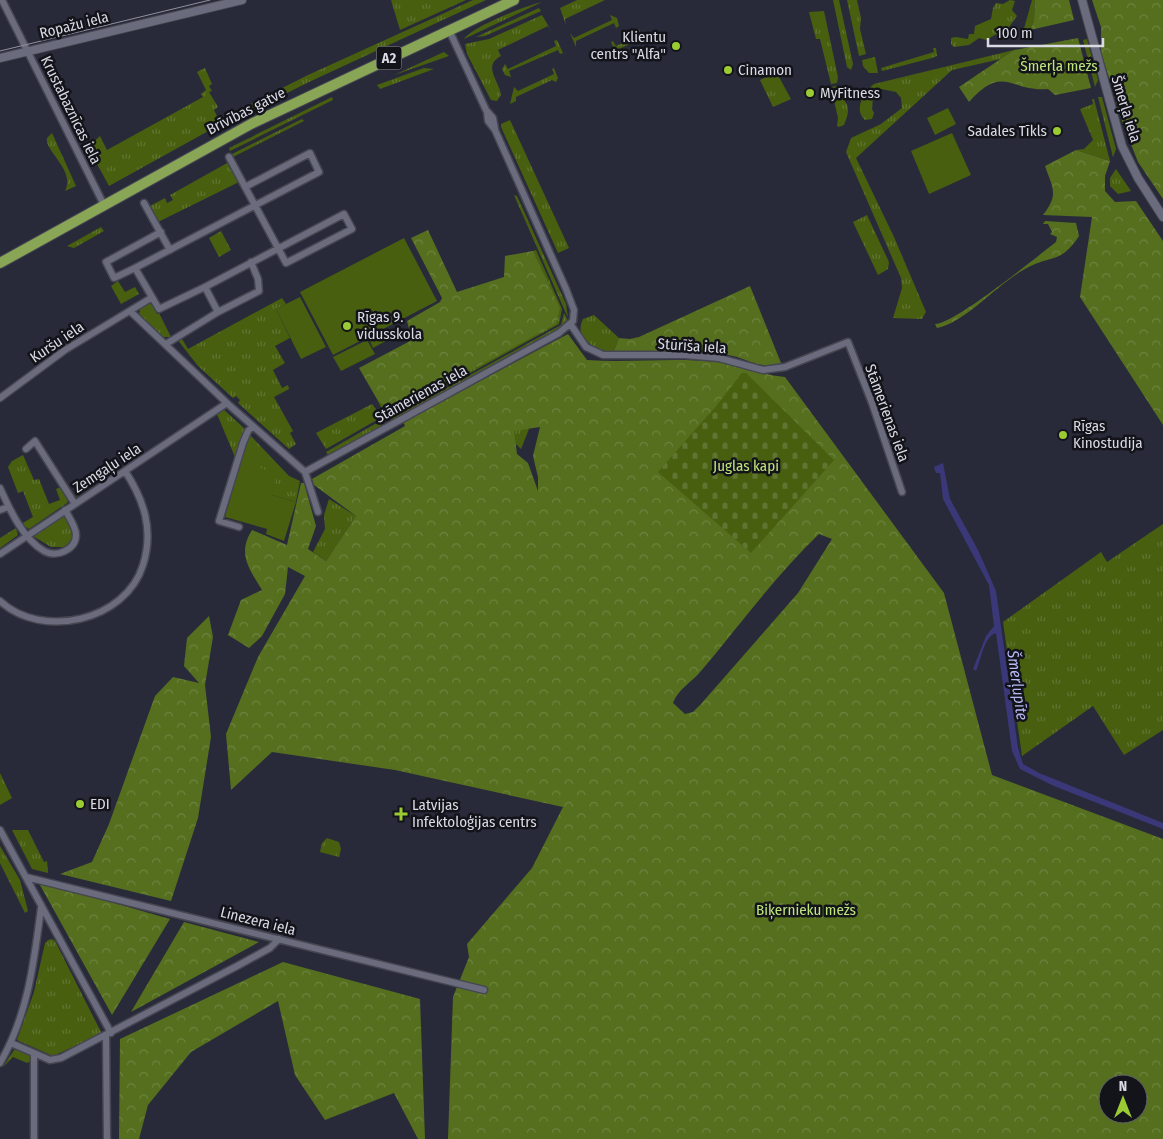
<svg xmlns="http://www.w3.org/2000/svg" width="1163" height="1139" font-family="'Fira Sans Condensed',sans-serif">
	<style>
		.grass { fill: url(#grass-tufts) }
		.forest { fill: url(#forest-crowns); fill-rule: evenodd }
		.cemetery { fill: url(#cemetery-stones) }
		.pitch { fill: #475f0f }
		.water { fill: #3b387a }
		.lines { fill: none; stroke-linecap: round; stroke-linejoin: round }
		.minor-casing { stroke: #464653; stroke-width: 9 }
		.tertiary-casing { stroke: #464653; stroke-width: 10 }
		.trunk-casing { stroke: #464653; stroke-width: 12 }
		.minor { stroke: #6a6b7c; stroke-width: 6 }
		.tertiary { stroke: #6a6b7c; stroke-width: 8 }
		.trunk { stroke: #89a656; stroke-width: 10 }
		.tram { stroke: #90919d; stroke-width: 1 }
		.poi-dot { fill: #9bcb32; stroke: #13131a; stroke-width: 2 }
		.labels { text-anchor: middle; stroke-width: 5; stroke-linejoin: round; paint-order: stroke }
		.shield { fill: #13131a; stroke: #9e9ea7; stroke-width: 1 }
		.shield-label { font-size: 14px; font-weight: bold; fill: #d9dae4 }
		.street-label { font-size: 15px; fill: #d9dae4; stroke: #13131a }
		.poi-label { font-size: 15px; fill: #d9dae4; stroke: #13131a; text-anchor: start }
		.park-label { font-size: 15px; fill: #bee57b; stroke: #13131a }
		.water-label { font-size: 16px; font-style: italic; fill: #b6b9f5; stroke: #13131a }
	</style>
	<defs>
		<pattern id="grass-tufts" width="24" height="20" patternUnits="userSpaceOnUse" patternTransform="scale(1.25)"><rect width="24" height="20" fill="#475f0f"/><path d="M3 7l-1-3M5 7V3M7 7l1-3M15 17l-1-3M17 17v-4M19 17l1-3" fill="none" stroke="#617532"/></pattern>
		<pattern id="forest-crowns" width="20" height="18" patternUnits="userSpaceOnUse" patternTransform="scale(1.25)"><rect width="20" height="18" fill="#556f1e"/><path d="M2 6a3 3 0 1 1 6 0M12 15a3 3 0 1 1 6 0" fill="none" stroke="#6d833f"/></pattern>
		<pattern id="cemetery-stones" width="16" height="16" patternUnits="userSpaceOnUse" patternTransform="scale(1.25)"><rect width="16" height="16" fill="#475f0f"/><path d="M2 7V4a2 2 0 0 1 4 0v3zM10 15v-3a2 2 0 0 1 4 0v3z" fill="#617532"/></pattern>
	</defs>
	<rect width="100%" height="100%" fill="#292a39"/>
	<path class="grass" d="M 391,0 L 466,0 L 400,30 Z
		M 473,0 L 486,0 L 309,82 L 223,125 L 220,120 L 221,124 L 109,186 L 88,147 L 100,136 L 107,150 L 203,97 L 201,94 L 206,90 L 197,72 L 205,68 L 212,84 L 209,86 L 212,91 L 209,92 L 218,107 L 214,110 L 219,120 L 308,75 Z
		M 577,0 L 605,0 L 565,19 L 566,25 L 560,8 Z
		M 833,0 L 839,0 L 853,64 L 851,70 L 847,67 Z
		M 847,0 L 857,0 L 861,18 L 860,29 L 866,54 L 859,56 Z
		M 1010,0 L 1015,1 L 1012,10 L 1017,16 L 1009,27 L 986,40 L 979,38 L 969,45 L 954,47 L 951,44 L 951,38 L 956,37 L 968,39 L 969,34 L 974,34 L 975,26 L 991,19 L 993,8 L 996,3 L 1003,4 Z
		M 1032,0 L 1035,0 L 1034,21 L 1030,30 L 1023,32 Z
		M 542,2 L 464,39 C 473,26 525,6 542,2 Z
		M 539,8 L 541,11 L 485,36 L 476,37 Z
		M 824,11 L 838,77 L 837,83 L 831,84 L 820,39 L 816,39 L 809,12 Z
		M 542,15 L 552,32 L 548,26 L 498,50 L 501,56 C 482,66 499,80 501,95 L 497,101 L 491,100 L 467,54 L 465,44 L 489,39 Z
		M 610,15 L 617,18 L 619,26 L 616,28 L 614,23 L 576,41 L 576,47 L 570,33 L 574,38 L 612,20 Z
		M 639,29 L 643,38 L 621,48 L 619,52 L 614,49 L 611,42 L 613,41 L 616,46 L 639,35 L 637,30 Z
		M 1087,39 L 1098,80 L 1095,87 L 1083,40 Z
		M 557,40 L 563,53 L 560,54 L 558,50 L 509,71 L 511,77 L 505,75 L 502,69 L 505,64 L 508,69 L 556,46 L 554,41 Z
		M 933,48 L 936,48 L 937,56 L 932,58 L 882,71 L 881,68 L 934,52 Z
		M 1014,50 L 1001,59 L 952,70 L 856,158 L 894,237 L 926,312 L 922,319 L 893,318 L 902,288 L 901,278 L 846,152 L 851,138 L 881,124 L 902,108 L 901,98 L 896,92 L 881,89 L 873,97 L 872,109 L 874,113 L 872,119 L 865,120 C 853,110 864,91 874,84 Z
		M 444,52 L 449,56 L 394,75 Z
		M 875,57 L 878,73 L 869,73 L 863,66 L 862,60 Z
		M 773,66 L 791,99 L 773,107 L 760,80 L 772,74 L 769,68 Z
		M 424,68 L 434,69 L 380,89 L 377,85 Z
		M 554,68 L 558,78 L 556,82 L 552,80 L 516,97 L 516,101 L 510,104 L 514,87 L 518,91 L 554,74 L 552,69 Z
		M 837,86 C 843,105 854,101 844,125 L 839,127 L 837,126 L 838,118 L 831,87 Z
		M 332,97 L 333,100 L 230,151 L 229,148 Z
		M 1098,97 L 1102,97 L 1116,149 L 1113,157 Z
		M 1092,99 L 1094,99 L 1110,161 L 1076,150 L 1084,149 L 1093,140 L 1080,109 L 1093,104 Z
		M 302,119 L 304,121 L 233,157 L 232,154 Z
		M 510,120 L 569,248 L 558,253 L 501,127 L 501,124 Z
		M 52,133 L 76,186 L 65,191 C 76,170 44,151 47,138 Z
		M 229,162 L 239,182 L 158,222 L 150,206 L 165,198 L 167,203 L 173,200 L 170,195 Z
		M 1116,169 L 1131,191 L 1118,194 L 1110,186 L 1110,178 Z
		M 514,195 L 517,196 L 566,304 L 568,318 Z
		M 867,215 L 889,262 L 888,269 L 878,275 L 853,222 Z
		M 101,227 L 104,231 L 74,248 L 67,246 Z
		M 221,231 L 231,250 L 219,257 L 209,238 Z
		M 536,250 L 562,309 L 559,324 L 401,411 L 385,416 L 378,401 L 476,356 L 559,308 L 533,251 Z
		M 118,281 L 125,292 L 135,287 L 139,294 L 121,304 L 111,286 Z
		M 282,298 L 286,304 L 276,309 L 290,338 L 275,346 L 285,363 L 273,370 L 282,388 L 288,385 L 289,389 L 274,397 L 293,431 L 290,433 L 296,444 L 289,449 L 238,403 L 240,400 L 236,396 L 233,398 L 198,366 L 177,339 L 181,337 L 188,349 Z
		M 149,301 L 157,314 L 159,313 L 171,337 L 163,337 L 139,314 L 141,306 Z
		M 564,313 L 568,321 L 560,329 L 393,420 L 386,418 L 401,413 L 561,325 Z
		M 594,315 L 619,338 L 613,353 C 596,350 573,339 583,319 Z
		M 372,404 L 382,417 L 326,449 L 316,433 Z
		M 222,408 L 245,429 L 235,457 L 217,414 L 205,420 Z
		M 382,420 L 382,426 L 328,455 L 326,452 Z
		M 519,424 L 529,429 L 521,449 L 509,437 Z
		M 250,435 L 289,476 L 300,481 L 296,502 L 272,495 L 259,468 L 243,453 Z
		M 23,455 L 34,480 L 39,479 L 49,504 L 60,500 L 56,489 L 61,487 L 68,500 L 67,503 L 29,529 L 21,524 L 33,517 L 23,491 L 18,493 L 8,467 L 12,461 Z
		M 117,464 L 118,466 L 84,489 L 77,497 L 74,492 Z
		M 329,499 L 356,516 L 326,561 L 313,552 L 325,529 L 324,515 Z
		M 65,515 C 72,529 79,536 64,547 L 51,547 L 33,536 Z
		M 1163,524 L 1163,730 L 1124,755 L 1093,706 L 1022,756 L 1003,622 L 1101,552 L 1107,562 Z
		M 16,528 L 18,535 L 0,548 L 0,538 Z
		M 0,773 L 12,798 L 0,805 Z
		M 12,830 L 28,830 L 44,862 L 47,861 L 48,873 L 32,869 Z
		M 327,838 L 339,842 L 341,849 L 339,857 L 320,852 L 322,843 Z
		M 0,846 L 20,880 L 28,911 L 25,913 L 0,863 Z
		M 52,939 L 55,941 L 102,1034 L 53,1056 L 17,1040 L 34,992 L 45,943 L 48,940 Z
		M 17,1049 L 31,1056 L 31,1061 L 27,1063 L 13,1057 L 3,1067 L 14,1050 Z"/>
	<path class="forest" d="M 1035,0 L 1069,0 L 1074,20 L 1030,30 L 1034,21 Z
		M 1092,0 L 1163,0 L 1163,199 L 1138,162 L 1123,124 L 1101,52 L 1101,27 Z
		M 1078,38 L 1091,88 L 1055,95 L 1048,89 C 1009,92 1004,63 969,102 L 959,87 L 1014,50 Z
		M 1076,150 L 1110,161 L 1105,176 L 1105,191 L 1115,202 L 1136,201 L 1163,241 L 1163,425 L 1080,297 L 1092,217 L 1043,215 C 1059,194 1053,189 1045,166 Z
		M 1045,221 L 1076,223 L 1079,236 C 1060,265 1051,254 1025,269 C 997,284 966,322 937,328 L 935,324 C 956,323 1035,258 1056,242 L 1057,237 L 1050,234 L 1052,232 L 1048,224 L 1043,224 Z
		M 428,230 L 457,292 L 504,277 L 505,256 L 533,251 L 560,308 L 556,324 L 481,365 L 390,410 L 378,401 L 359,368 L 412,340 L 407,321 L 440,302 L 442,298 L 411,238 Z
		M 750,286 L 781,363 C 762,370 750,360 733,356 C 694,347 652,352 613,353 L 619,338 L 630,339 L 639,337 Z
		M 568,334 L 587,360 C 631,363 674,357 717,362 C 740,364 761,375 785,377 L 944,593 L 992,775 L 1163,839 L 1163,1139 L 448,1139 L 453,997 L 469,957 L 467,944 L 532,868 L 563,807 L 395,770 L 272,752 L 231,790 L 226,734 L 258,657 L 305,576 L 288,567 L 285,594 L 262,636 L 249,648 L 228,635 L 241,600 L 262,590 C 249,568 237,554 252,530 L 287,545 L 301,483 L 304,483 L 316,526 L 308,549 L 326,561 L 356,516 L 314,485 L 312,479 L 405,426 L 403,422 ZM 540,427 L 533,456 L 538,477 L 538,491 L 528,463 L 517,454 L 514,431 ZM 819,534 L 832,539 L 798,593 L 701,704 L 693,712 L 685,714 L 673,703 C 678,689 692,682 701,671 C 740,625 775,576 819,534 ZM 1108,1084 L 1138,1084 L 1138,1114 L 1108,1114 Z
		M 209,616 L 213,637 L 205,685 L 211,737 L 198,818 L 171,901 L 60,874 L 92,862 L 109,824 L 155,696 L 173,677 L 199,683 L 184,666 L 187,638 Z
		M 44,883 L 170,919 L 112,1015 L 40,885 Z
		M 184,922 L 259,942 L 131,1012 Z
		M 283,962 L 420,999 L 425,1139 L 418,1139 L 394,1093 L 325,1120 L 295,1075 L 278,1001 L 191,1052 L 148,1105 L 139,1139 L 119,1139 L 120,1039 Z"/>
	<path class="cemetery" d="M 742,373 L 746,373 L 834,460 L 751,553 L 658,472 L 717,405 Z"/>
	<path class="pitch" d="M 948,108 L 956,124 L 935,135 L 927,118 Z
		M 952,133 L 971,175 L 929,194 L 911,151 Z
		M 404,238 L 437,301 L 333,355 L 300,292 Z
		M 300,297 L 326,347 L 301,359 L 276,309 Z
		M 389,329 L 393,337 L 373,348 L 369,339 Z
		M 367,340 L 375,354 L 341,371 L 333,357 Z
		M 243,453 L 262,458 L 259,468 L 278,473 L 272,495 L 296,502 L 284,541 L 266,534 L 267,529 L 225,517 Z"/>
	<path class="water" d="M 943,463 L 950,499 L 978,550 L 996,591 L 1018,748 L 1023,764 L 1039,773 L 1163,823 L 1163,829 L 1054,786 L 1020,769 L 1012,751 L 996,633 C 984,636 981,660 976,671 L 973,669 L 986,636 L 994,626 L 989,585 L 943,499 L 940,473 L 936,473 L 934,467 Z"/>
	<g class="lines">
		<defs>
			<path id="minor" d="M 2,0 L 104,205
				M 449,30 L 486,110 L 493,118 L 495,129
				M 144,203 L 170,250
				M 135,268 L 114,278 L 106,262 L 161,232
				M 205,287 L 344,214 L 352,229 L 286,263 C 267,228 248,192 229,157
				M 130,311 L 229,405 L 305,472
				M 218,312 L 259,291 L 258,279 L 251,262
				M 571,325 L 586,347 L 603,355 L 685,355 L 719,358 L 763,370 L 785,367 L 848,342 L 872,403 L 902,492
				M 166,344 L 218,312 L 205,287 L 159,309 L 135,268 L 319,172 L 310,153 L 245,187
				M 0,398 L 65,350 L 151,298
				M 26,449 L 35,441 L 75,504
				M 305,472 L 559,333 L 573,321 L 574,310 L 566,289 L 495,130 L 488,121 L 487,112
				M 305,472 L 318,512
				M 0,488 C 10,510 23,539 44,551 C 56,558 76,550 76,535 C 76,527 69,517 65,510
				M 0,510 L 8,507
				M 239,527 L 219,521 L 243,443 L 248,431 L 253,426
				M 0,554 L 227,403
				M 0,601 C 42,640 126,621 143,565 C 154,530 144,500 125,471
				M 0,830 L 111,1033
				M 26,877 L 484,990
				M 106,1036 L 107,1139
				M 11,1043 L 50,1060 L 61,1058 L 239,965 L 270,948 L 279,939
				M 0,1063 C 28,1015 34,962 41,908
				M 34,1139 L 34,1053"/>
			<path id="tertiary" d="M 1082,0 L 1122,146 L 1138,178 L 1163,217
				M 0,58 L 242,0"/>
			<path id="trunk" d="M 0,263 L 251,124 L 514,0"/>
		</defs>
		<use href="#minor" class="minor-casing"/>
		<use href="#tertiary" class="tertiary-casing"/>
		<use href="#trunk" class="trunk-casing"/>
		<use href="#minor" class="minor"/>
		<use href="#tertiary" class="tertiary"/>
		<use href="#trunk" class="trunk"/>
		<path class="tram" d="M 0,51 L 210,0"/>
	</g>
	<g class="poi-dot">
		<circle cx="676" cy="46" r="5"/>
		<circle cx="728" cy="70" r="5"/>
		<circle cx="810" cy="93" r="5"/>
		<circle cx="1057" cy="131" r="5"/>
		<circle cx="347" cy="326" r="5"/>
		<circle cx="1063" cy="435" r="5"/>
		<circle cx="80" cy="804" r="5"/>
		<path d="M398.5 806.5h5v5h5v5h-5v5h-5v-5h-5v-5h5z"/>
	</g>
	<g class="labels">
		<rect class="shield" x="376.5" y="46.5" width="25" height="23" rx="4"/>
		<g class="shield-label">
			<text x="389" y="63">A2</text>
		</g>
		<g class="street-label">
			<text transform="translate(74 25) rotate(-14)" y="5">Ropažu iela</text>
			<text transform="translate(1126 109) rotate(73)" y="5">Šmerļa iela</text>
			<text transform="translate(71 110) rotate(64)" y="5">Krustabaznīcas iela</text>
			<text transform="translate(246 111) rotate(-27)" y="5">Brīvības gatve</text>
			<text transform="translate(57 342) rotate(-34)" y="5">Kuršu iela</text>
			<text transform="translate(692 346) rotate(4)" y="5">Stūrīša iela</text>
			<text transform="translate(421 394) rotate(-29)" y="5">Stāmerienas iela</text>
			<text transform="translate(887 413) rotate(70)" y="5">Stāmerienas iela</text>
			<text transform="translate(107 468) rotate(-33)" y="5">Zemgaļu iela</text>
			<text transform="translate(258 921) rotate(14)" y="5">Linezera iela</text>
		</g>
		<g class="poi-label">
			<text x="666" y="42" text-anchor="end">Klientu<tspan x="666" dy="17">centrs "Alfa"</tspan></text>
			<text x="738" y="75">Cinamon</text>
			<text x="820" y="98">MyFitness</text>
			<text x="1047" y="136" text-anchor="end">Sadales Tīkls</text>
			<text x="357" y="322">Rīgas 9.<tspan x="357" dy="17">vidusskola</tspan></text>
			<text x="1073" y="431">Rīgas<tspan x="1073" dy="17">Kinostudija</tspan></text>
			<text x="90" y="809">EDI</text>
			<text x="412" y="810">Latvijas<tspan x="412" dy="17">Infektoloģijas centrs</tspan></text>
		</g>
		<g class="park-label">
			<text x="1059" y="71">Šmerļa mežs</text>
			<text x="746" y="471">Juglas kapi</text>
			<text x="806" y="915">Biķernieku mežs</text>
		</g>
		<g class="water-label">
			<text transform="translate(1018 685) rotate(82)" y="6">Šmerļupīte</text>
		</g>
	</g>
	<g transform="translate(1123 1099)"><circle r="24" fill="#13131a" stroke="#62636b"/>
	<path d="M0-4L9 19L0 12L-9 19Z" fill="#9bcb32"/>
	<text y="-8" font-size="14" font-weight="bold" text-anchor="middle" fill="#d9dae4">N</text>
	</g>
	<path d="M988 38v8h115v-8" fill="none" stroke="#d9dae4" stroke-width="2.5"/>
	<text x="996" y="38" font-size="15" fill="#d9dae4" stroke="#13131a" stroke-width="4" paint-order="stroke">100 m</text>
</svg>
